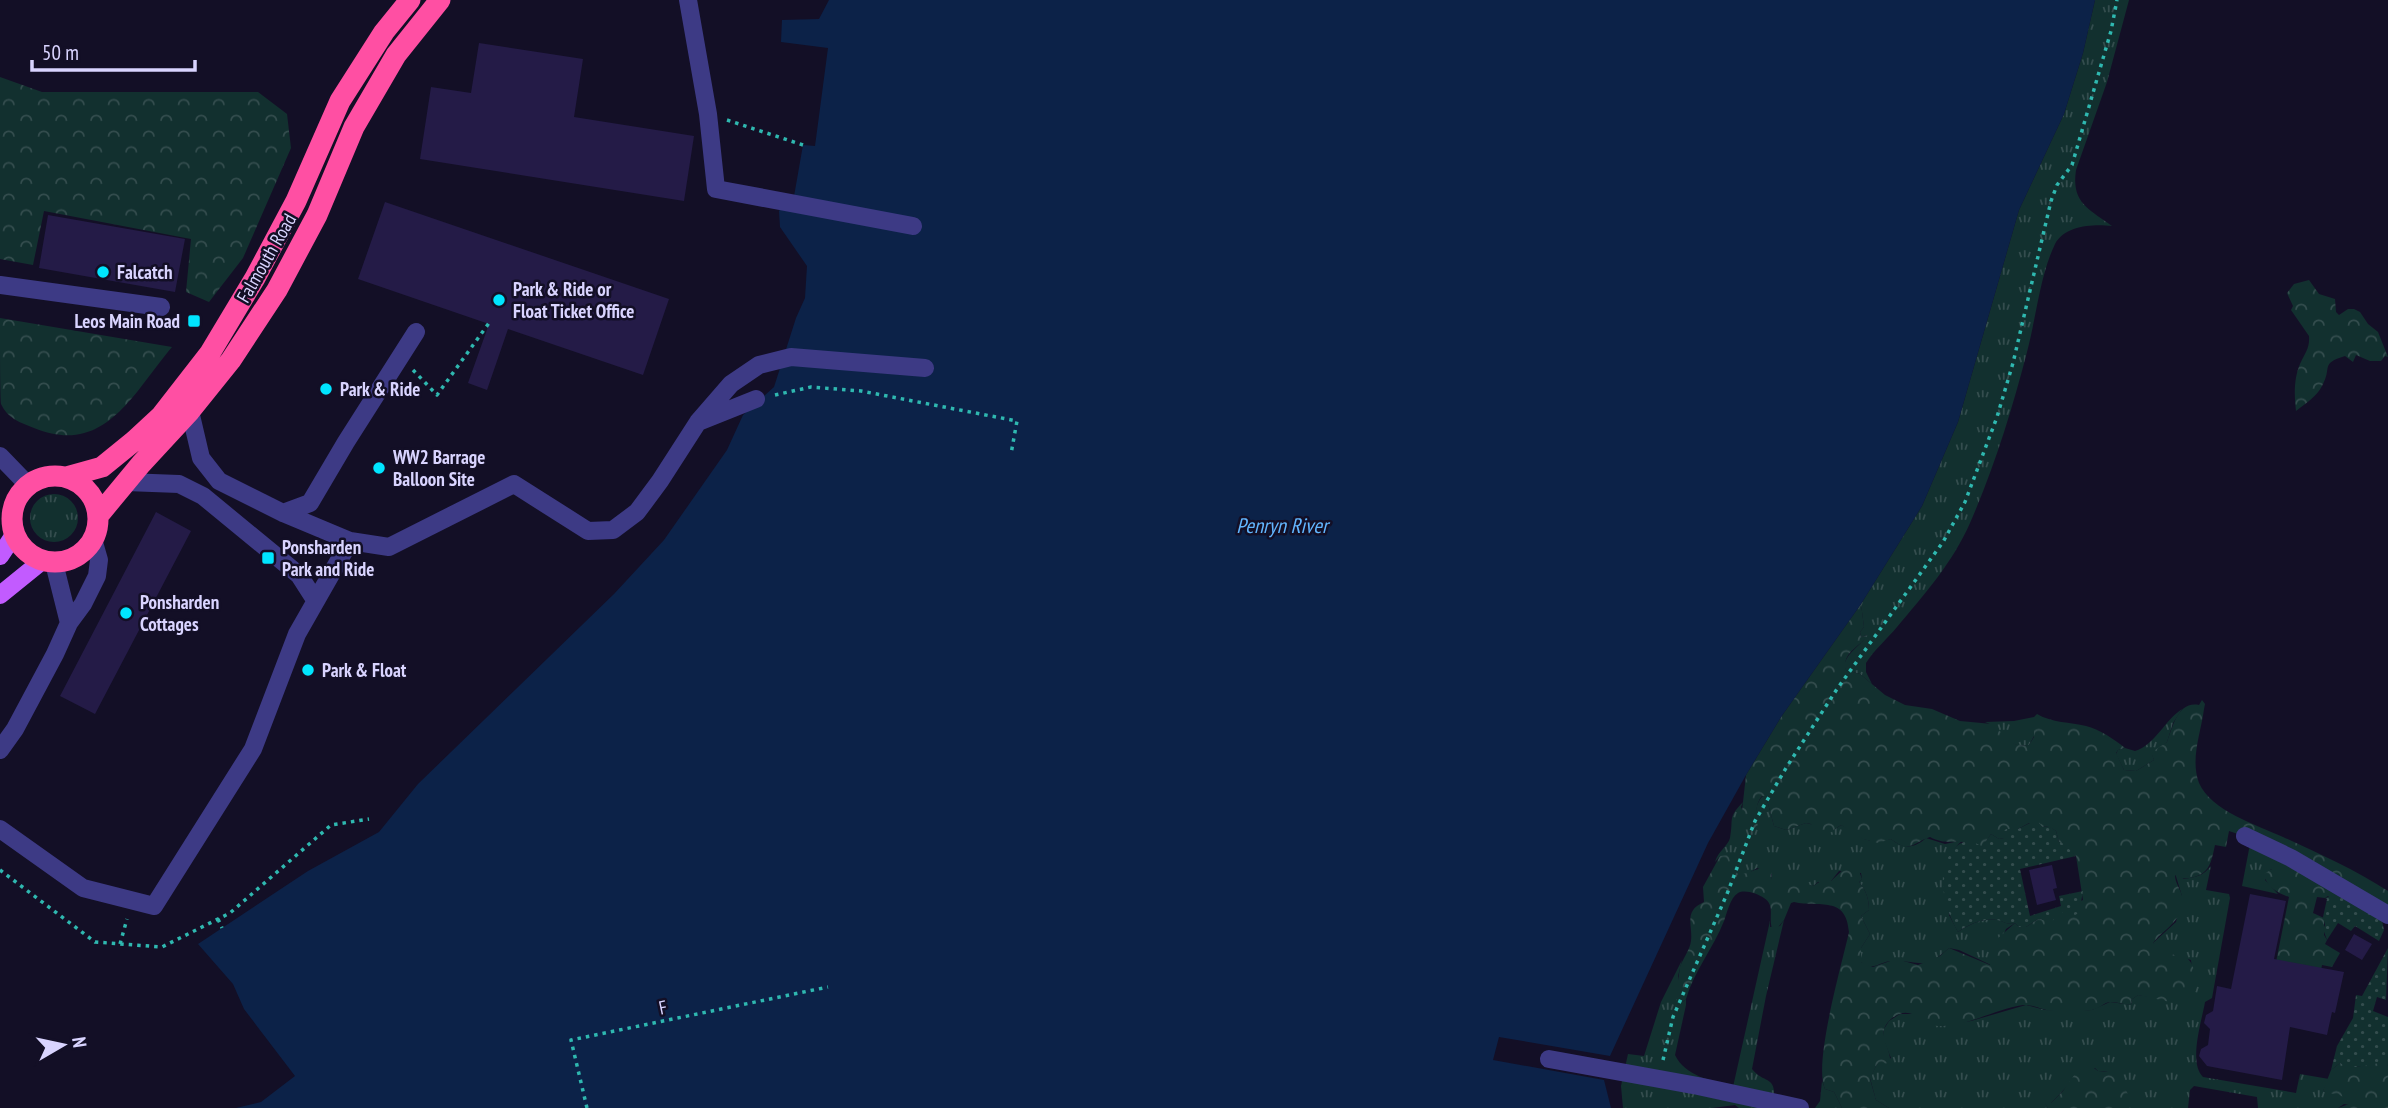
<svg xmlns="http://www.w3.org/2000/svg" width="2388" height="1108" font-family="'PT Sans Narrow',sans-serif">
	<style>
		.grass { fill: url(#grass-tufts) }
		.forest { fill: url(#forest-crowns) }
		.garden { fill: url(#garden-dots) }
		.water { fill: #0c2248 }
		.building { fill: #241b47 }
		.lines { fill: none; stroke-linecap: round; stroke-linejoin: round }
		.path { stroke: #2fb8b0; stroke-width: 3.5; stroke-dasharray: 3.5 5; stroke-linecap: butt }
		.minor { stroke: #3d3a85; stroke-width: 18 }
		.major { stroke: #c25bff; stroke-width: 18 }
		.highway { stroke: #ff4fa3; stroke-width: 21 }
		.poi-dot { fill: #00e5ff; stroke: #130f26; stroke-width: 2.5 }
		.labels { text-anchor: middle; stroke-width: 5; stroke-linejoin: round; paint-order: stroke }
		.street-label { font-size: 19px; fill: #d9d4ff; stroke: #130f26 }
		.poi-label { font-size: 19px; font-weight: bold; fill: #d9d4ff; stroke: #130f26; text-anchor: start }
		.water-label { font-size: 21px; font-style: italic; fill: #62b6ff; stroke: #130f26 }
	</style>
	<defs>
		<pattern id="grass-tufts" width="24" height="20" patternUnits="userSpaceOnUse" patternTransform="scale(1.75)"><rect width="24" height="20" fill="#12302f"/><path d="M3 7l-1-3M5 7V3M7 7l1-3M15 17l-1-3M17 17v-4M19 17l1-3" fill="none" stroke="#344d4e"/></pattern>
		<pattern id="forest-crowns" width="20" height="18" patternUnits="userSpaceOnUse" patternTransform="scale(1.75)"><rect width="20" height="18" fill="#12302f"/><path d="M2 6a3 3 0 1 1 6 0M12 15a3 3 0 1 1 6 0" fill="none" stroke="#344d4e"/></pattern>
		<pattern id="garden-dots" width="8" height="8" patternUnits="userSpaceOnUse" patternTransform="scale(1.75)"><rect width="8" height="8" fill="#12302f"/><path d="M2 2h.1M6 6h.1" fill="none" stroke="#344d4e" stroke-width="1.8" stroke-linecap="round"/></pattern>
	</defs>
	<rect width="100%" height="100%" fill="#130f26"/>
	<path class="grass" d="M 2095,0 L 2129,0 L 2107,82 L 2076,170 C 2071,203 2089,209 2112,226 C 2094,224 2065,225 2055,244 C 2040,275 2036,318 2027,352 C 2012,410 1994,468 1970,523 C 1953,562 1924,595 1897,627 C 1887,639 1874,650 1866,663 L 1866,672 L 1872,684 L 1860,674 L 1846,670 L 1844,665 C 1848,651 1860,647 1867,635 L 1861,637 L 1860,632 L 1864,627 L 1861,604 L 1922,506 L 1958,422 L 2019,210 L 2064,114 L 2083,53 Z
		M30 518a24 24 0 1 1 48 0a24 24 0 1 1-48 0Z
		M 2182,709 L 2173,723 L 2167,742 L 2152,754 L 2154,760 L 2136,771 L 2124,770 L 2116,754 L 2118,750 L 2125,748 L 2135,751 C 2155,745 2164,721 2182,709 Z
		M 2034,717 L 2034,736 L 2029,745 C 2003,749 2004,728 1985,722 L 2014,721 Z
		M 1763,796 L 1766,796 L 1774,826 L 1786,830 L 1806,823 L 1834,830 L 1841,825 C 1866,837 1861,845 1891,839 C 1903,849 1914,849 1926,838 L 1945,844 L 1964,840 C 1940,854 1949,891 1949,915 L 1958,932 C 1970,924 1983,918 1998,920 C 2005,922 2007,925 2015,923 L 2006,929 L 1991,965 L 1959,950 L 1949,948 C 1922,972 1922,960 1892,961 C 1880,961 1874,972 1861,962 L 1861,948 L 1870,934 L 1861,916 L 1869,910 C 1869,899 1866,890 1859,882 L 1862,879 L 1861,873 L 1839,871 L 1831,881 L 1818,882 L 1813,886 C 1799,883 1785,879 1772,881 L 1772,874 L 1757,868 L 1746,875 L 1738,874 L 1720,856 L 1715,862 C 1718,851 1728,846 1730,838 C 1734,817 1727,819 1743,802 L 1741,807 L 1751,826 L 1758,830 C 1755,819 1754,804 1763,796 Z
		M 2251,839 L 2286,856 L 2273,870 L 2271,869 L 2265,880 L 2278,894 L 2242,886 Z
		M 2211,866 L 2206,890 L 2229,894 L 2230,898 L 2212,998 L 2205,1002 C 2202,1020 2188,1063 2203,1077 L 2296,1093 L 2300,1074 L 2329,1079 L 2323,1091 L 2344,1095 L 2350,1105 L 2344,1104 L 2338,1108 L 2258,1108 L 2257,1097 L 2194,1086 L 2190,1090 L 2188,1108 L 2129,1108 C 2126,1090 2121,1070 2098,1071 L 2095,1068 L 2079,1074 L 2051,1103 L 2045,1103 L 2048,1108 L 1889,1108 L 1876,1100 L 1870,1078 L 1877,1064 L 1891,1058 L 1883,1038 L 1884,1029 L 1889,1021 L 1900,1014 L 1916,1014 L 1928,1022 L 1940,1026 L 1971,1021 L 2026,1005 L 2045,1010 L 2077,1011 L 2092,1010 L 2110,1002 L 2132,1005 L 2131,1000 L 2138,995 L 2164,999 L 2195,989 L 2191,960 L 2174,955 L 2153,943 L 2176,922 L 2182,896 L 2175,873 L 2184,879 C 2196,877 2203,876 2211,866 Z
		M 1784,920 L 1766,996 L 1752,1069 C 1765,1085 1776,1074 1774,1101 L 1797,1108 L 1739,1108 L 1735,1105 L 1712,1108 L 1623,1108 L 1621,1086 L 1628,1054 L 1644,1056 L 1661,1002 L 1682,960 L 1678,976 L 1683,1002 L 1686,999 L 1686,1005 L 1675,1055 C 1685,1076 1712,1081 1733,1087 L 1770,921 L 1770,927 L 1780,926 Z
		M 1822,1081 L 1825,1089 L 1834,1092 L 1842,1108 L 1815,1108 L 1820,1101 Z"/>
	<path class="forest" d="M 0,77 L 42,92 L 258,92 L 287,114 L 291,148 L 243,258 L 209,302 L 186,292 L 191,239 L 44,211 L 33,265 L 0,259 Z
		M 2309,280 L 2319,294 L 2335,299 L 2336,312 L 2339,315 L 2348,309 L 2354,309 L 2360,312 L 2368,324 L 2378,332 L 2388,357 L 2385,356 L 2381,361 L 2370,361 L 2356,355 L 2353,362 L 2345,356 C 2319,364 2333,367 2322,386 C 2317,396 2305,404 2296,411 C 2294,395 2294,378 2300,364 C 2305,353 2310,348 2309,336 L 2291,310 L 2293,306 L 2287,293 L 2294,284 Z
		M 0,318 L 172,347 C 133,393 105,457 34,428 C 21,423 7,418 1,404 C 0,395 0,333 0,318 Z
		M 1861,604 L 1864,627 L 1860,632 L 1861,637 L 1868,635 C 1860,647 1841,653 1846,670 L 1860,674 L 1885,695 L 1905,705 L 1932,709 L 1960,721 L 1992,724 C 2006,734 2008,748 2029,745 L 2034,737 L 2034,717 L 2037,714 C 2052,723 2070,722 2086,726 C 2099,729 2114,739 2125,748 L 2118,750 L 2116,753 L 2124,770 L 2136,771 L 2154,760 L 2150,750 L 2155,750 L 2167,742 C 2173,726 2178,701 2199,705 L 2202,700 L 2205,704 L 2204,709 C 2201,733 2190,759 2199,783 C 2211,811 2257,825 2283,837 C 2318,853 2355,870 2388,891 L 2388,914 L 2241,835 L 2229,831 L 2226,847 L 2215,845 C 2211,863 2210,874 2190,878 C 2183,879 2180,878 2175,875 C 2175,883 2180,888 2182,896 C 2187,919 2162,930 2153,943 L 2165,946 L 2174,955 C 2195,954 2195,973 2196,989 L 2194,993 L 2188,993 L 2186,1001 L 2175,1003 L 2138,995 L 2131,1000 L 2132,1005 C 2125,1005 2118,1002 2111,1002 C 2104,1002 2099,1009 2092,1010 C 2080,1012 2066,1012 2054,1011 C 2043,1011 2034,1004 2023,1005 C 1995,1009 1969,1026 1940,1026 C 1921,1027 1913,1001 1891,1019 C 1874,1034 1892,1047 1890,1063 L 1877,1064 L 1870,1079 L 1876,1100 L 1889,1108 L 1842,1108 L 1834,1092 L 1825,1089 C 1813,1064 1842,964 1849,932 C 1846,895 1820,908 1794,902 L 1791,903 L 1784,920 L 1774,932 C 1766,921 1777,906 1764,898 C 1758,894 1745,889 1738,893 C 1730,898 1727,913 1724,921 C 1713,949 1694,971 1686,999 L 1683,1002 L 1676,1000 C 1678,989 1678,978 1680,967 C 1683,958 1690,950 1691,941 C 1693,925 1683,911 1704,902 L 1703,887 L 1720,856 L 1728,855 L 1733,868 L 1738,874 C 1751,875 1758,864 1771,870 L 1772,880 L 1776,878 C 1789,881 1801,881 1813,886 L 1824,879 L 1831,881 L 1846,867 L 1858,868 L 1862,879 L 1859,882 C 1866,890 1869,899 1869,910 L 1861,916 L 1870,934 L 1861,948 L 1861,962 L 1873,967 L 1896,959 L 1918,965 L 1940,956 L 1949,948 L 1990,965 L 1997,939 L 2015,923 L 2019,927 L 2026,927 L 2038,919 L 2046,920 L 2059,910 L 2083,900 L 2076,856 L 2059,842 L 2056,831 L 2048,826 L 2042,827 L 2029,823 L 2018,829 L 2006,829 L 2004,838 L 1999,839 L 1991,834 L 1982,848 C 1958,835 1951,848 1930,837 C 1912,843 1910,854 1891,839 L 1878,843 L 1863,839 L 1841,825 C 1832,831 1830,836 1818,834 L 1811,824 L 1806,823 L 1786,830 L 1774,826 L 1766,796 L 1762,796 C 1754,805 1756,820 1759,831 L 1741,820 L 1746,775 L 1781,717 Z
		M 2276,860 L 2340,889 L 2333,900 L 2328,896 L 2325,898 L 2317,897 L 2313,913 L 2324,918 L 2324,935 L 2327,940 L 2325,944 L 2340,953 L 2332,967 L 2322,965 L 2318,986 L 2273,977 L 2289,897 C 2278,893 2266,887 2264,874 L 2272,869 L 2271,864 Z
		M 2386,1060 L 2388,1066 L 2388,1108 L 2338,1108 L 2349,1104 C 2339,1090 2337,1097 2323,1091 L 2331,1070 L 2340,1063 L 2357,1067 Z
		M 2091,1066 L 2098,1071 L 2110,1072 L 2119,1077 L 2130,1098 L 2129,1108 L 2048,1108 L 2044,1102 L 2051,1103 L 2063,1091 L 2075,1074 L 2079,1074 L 2083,1069 Z"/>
	<path class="garden" d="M 2034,821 L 2038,821 L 2042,827 L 2049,826 L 2056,831 L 2059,842 L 2064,844 L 2076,856 L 2020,869 L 2030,916 L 2061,906 L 2059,896 L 2083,891 L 2079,913 L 2073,916 L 2059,911 L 2052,922 L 2038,919 L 2026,927 L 2019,927 L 2015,923 C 2007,925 2005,922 1997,920 C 1984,918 1969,924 1958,932 C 1950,918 1944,902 1943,885 C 1941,863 1957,828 1982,847 L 1991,834 L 1999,839 L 2004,838 L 2002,833 L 2006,829 L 2018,829 Z
		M 2337,893 L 2381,916 L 2384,930 L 2379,941 L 2355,926 L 2351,931 L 2338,923 L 2327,940 L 2323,929 L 2325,925 L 2323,917 L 2327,899 L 2325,898 L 2331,896 L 2333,899 Z
		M 2388,948 L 2386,1000 L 2377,997 L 2373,1011 L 2388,1017 L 2388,1066 L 2385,1061 C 2382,1063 2355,1068 2351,1067 C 2349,1067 2342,1064 2340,1063 L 2331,1070 L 2337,1046 L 2353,1018 L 2356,995 L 2362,996 Z"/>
	<path class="water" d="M 829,0 L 2095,0 L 2083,53 L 2064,114 L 2019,210 L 1958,422 L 1922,506 L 1861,604 L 1781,717 L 1746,775 L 1708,843 L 1610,1056 L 1499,1037 L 1493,1060 L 1604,1080 L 1611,1108 L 236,1108 L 261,1102 L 295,1076 L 244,1009 L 233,984 L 198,944 L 308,871 L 379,832 L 418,784 L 614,594 L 664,540 L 727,450 L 743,415 L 774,387 L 796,318 L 805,298 L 807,266 L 780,227 L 779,211 L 786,201 L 793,202 L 803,145 L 815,146 L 828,48 L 781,42 L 782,20 L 819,19 Z"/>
	<path class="building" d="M 479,43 L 583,59 L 574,117 L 694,136 L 684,201 L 420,159 L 431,87 L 471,93 Z
		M 385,202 L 669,299 L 643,375 L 508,329 L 487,390 L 468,383 L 489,324 L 358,279 Z
		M 48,215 L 185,239 L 175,292 L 39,268 Z
		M 156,512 L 191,531 L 95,714 L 60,696 Z
		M 2052,865 L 2057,888 L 2053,889 L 2056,900 L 2037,905 L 2029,870 Z
		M 2250,894 L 2286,901 L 2274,959 L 2344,972 L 2335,1013 L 2332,1012 L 2327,1035 L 2290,1027 L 2282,1080 L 2207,1066 L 2199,1056 L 2201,1049 L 2208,1045 L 2210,1029 L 2204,1023 L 2206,1015 L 2213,1011 L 2217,986 L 2231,989 Z
		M 2354,934 L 2372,944 L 2362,960 L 2345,950 Z"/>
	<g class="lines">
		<path class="path" d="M 727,120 L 803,145
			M 413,370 L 437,395 L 489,323
			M 775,395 L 811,387 L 861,391 L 1017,421 L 1011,454
			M 0,870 L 95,942 L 162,947 L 230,913 L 331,825 L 369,819
			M 218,919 L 222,928
			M 120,944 L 127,919
			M 1663,1060 L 1673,1017 L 1727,894 L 1755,821 L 1786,768 L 1837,689 L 1943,542 L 1965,502 L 1997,417 L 2013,363 L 2051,201 L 2057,185 L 2072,165 L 2111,31 L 2117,0
			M 587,1108 L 571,1040 L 828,987"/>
		<path class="minor" d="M 688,0 L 708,114 L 716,189 L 913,226
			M 0,285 L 161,307
			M 701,421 L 756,399
			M 0,456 L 28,485
			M 126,482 L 179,484 L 203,496 L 299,575 L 315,600
			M 283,513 L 310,503 L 346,442 L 416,332
			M 350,541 L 389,547 L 514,484 L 588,531 L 613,530 L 637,512 L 660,481 L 698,422 L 731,384 L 759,365 L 791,357 L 925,368
			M 54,563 L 69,623
			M 0,750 L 15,729 L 55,654 L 69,623 L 83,604 L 97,576 L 99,560 L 93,539
			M 0,829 L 83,888 L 154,906 L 253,749 L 297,634 L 350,541 L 283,513 L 219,481 L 201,458 L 190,411
			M 2245,836 L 2291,858 L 2388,915
			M 1549,1059 L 1698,1086 L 1800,1108"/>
		<path class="major" d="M 0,556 L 14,535
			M 0,595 L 42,561"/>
		<path class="highway" d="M12 519a43 43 0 1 1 86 0a43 43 0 1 1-86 0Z
			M 66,477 L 102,467 L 134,441 L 161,416 L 210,353 L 255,278 L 296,201 L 340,101 L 384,32 L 410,0
			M 98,516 L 141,464 L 190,411 L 231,360 L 277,290 L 317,215 L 354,127 L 396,55 L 440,0"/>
	</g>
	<g class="poi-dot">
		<circle cx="103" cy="272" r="7"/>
		<circle cx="499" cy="300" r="7"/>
		<rect x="187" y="314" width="14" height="14" rx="3.5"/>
		<circle cx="326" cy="389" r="7"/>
		<circle cx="379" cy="468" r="7"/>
		<rect x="261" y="551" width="14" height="14" rx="3.5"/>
		<circle cx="126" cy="613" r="7"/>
		<circle cx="308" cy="670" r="7"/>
	</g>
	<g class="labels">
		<g class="street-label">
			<text transform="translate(266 258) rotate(-60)" y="7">Falmouth Road</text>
			<text transform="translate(663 1007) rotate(-12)" y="7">F</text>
		</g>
		<g class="poi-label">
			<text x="117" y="279">Falcatch</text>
			<text x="513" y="296">Park &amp; Ride or<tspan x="513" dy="22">Float Ticket Office</tspan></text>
			<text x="180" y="328" text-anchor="end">Leos Main Road</text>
			<text x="340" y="396">Park &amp; Ride</text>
			<text x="393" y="464">WW2 Barrage<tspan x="393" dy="22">Balloon Site</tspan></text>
			<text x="282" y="554">Ponsharden<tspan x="282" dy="22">Park and Ride</tspan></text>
			<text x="140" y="609">Ponsharden<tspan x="140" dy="22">Cottages</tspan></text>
			<text x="322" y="677">Park &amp; Float</text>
		</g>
		<g class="water-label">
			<text x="1282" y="533">Penryn River</text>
		</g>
	</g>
	<g transform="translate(63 1045) rotate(81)" stroke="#130f26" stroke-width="5" paint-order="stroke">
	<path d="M0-5L12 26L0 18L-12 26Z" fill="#d9d4ff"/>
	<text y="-10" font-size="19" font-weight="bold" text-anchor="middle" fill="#d9d4ff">N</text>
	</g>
	<path d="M32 60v10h163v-10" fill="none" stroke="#d9d4ff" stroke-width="3.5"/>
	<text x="42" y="60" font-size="21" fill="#d9d4ff" stroke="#130f26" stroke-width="5" paint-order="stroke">50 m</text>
</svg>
